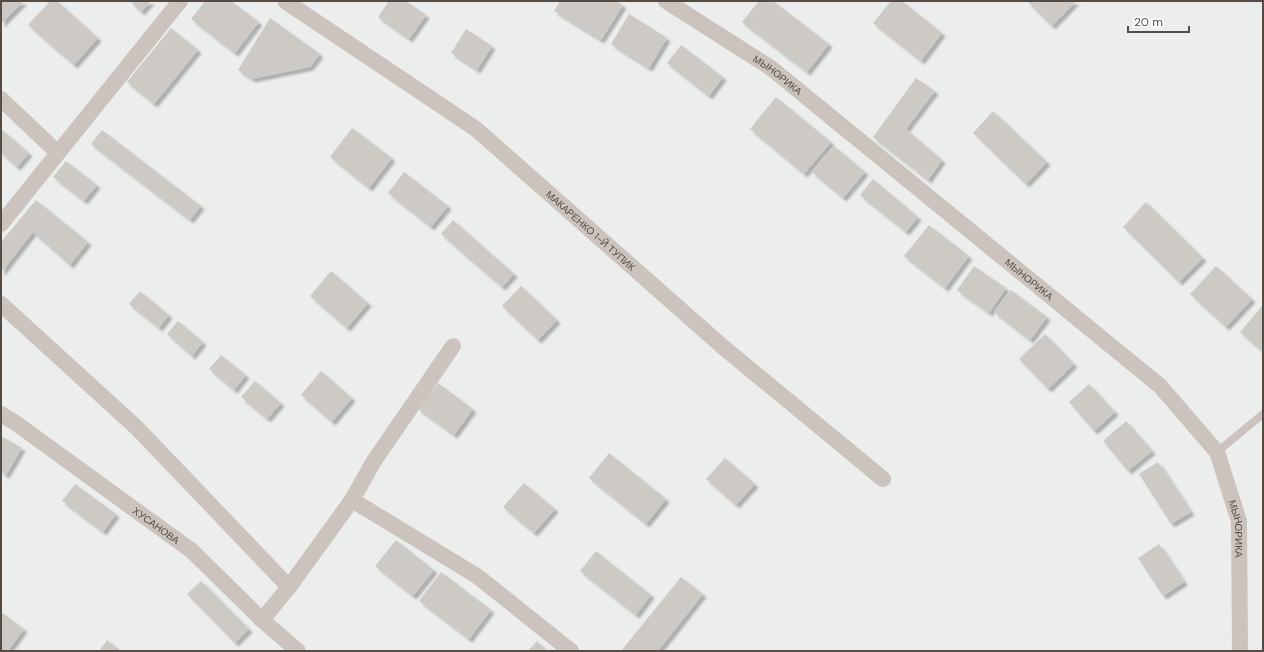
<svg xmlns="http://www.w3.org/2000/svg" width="1264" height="652" font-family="'DM Sans',sans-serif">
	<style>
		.building { fill: #cdcac6; filter: url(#shadow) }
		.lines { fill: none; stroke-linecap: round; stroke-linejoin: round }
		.lane { stroke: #ccc3be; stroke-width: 8 }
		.street { stroke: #ccc3be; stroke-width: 16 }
		.labels { text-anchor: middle; stroke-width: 4; stroke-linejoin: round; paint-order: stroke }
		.street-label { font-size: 10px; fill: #564c46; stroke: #fff }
	</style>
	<defs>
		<filter id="shadow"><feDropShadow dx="3.5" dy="3.5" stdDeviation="1" flood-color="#0004"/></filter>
	</defs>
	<rect width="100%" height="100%" fill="#ebeeed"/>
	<path class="building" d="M 1,1 L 24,1 L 1,24 Z
		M 50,1 L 57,1 L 98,38 L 74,65 L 28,25 Z
		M 130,1 L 151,1 L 141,12 Z
		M 205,1 L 231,1 L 259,22 L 235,53 L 191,19 Z
		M 389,1 L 406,1 L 426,15 L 409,39 L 378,17 Z
		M 560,1 L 616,1 L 623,5 L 601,40 L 554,11 Z
		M 759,1 L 773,1 L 829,44 L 807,72 L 742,22 Z
		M 891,1 L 902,1 L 942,33 L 921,61 L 873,23 Z
		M 1027,1 L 1076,1 L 1052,26 Z
		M 629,14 L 667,38 L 649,68 L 611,44 Z
		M 270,18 L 320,54 L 310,67 L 252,79 L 238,70 Z
		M 171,28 L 198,50 L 154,104 L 127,82 Z
		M 466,29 L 492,46 L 477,70 L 451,53 Z
		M 681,45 L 723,77 L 709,96 L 667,63 Z
		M 916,78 L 935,91 L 906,129 L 942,160 L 928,180 L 873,137 Z
		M 776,97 L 831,142 L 804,174 L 750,129 Z
		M 993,111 L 1047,162 L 1026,184 L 973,133 Z
		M 352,128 L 392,158 L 369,188 L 330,157 Z
		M 1,129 L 29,153 L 17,167 L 1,153 Z
		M 102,130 L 201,206 L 190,220 L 91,144 Z
		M 834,146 L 865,172 L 843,198 L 812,172 Z
		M 66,161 L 97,185 L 84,201 L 53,177 Z
		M 404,172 L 448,206 L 431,227 L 388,193 Z
		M 873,179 L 918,217 L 906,232 L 860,195 Z
		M 36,200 L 88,242 L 70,265 L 33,232 L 1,273 L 1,242 Z
		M 1146,202 L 1203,258 L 1179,282 L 1123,227 Z
		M 453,220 L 514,274 L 502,287 L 441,234 Z
		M 929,225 L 969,256 L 945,288 L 904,256 Z
		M 974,266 L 1006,288 L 989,313 L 957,290 Z
		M 1216,266 L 1252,299 L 1226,327 L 1190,294 Z
		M 331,271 L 368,303 L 347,328 L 310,296 Z
		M 521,286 L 557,320 L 538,340 L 502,306 Z
		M 1011,290 L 1047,317 L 1030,340 L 994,312 Z
		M 140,291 L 169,315 L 159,328 L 129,304 Z
		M 1263,305 L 1263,352 L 1240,332 Z
		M 178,321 L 203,342 L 192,356 L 167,334 Z
		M 1045,334 L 1074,364 L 1048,389 L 1019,359 Z
		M 221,355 L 246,375 L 234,390 L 209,369 Z
		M 321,371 L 352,398 L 332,422 L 301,395 Z
		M 255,381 L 281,403 L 267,419 L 241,397 Z
		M 438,383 L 473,409 L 454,435 L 418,409 Z
		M 1089,384 L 1115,412 L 1094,431 L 1069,402 Z
		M 1126,421 L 1152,451 L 1128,471 L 1103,441 Z
		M 1,436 L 22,448 L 6,475 L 1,472 Z
		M 609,453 L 666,499 L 646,524 L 589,478 Z
		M 725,458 L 755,484 L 736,505 L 706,479 Z
		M 1158,462 L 1191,512 L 1171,524 L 1139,474 Z
		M 524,483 L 555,509 L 534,533 L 503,507 Z
		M 75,484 L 116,514 L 103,532 L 62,501 Z
		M 396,540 L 434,570 L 413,596 L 375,566 Z
		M 1159,544 L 1184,582 L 1163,596 L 1138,558 Z
		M 596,551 L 651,595 L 636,615 L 580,571 Z
		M 441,572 L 491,610 L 469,639 L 419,601 Z
		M 681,577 L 703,594 L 658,651 L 621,651 Z
		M 201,581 L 249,629 L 235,643 L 187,594 Z
		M 1,612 L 24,629 L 8,651 L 1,650 Z
		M 107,640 L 121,651 L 99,651 Z
		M 537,641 L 547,651 L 528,651 Z"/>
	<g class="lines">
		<path class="lane" d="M 1217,452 L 1263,414"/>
		<g class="street">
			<path id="s1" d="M 285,1 L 476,129 L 723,347 L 883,479"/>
			<path id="s2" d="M 666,1 L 771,68 L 1160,386 L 1217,452 L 1239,521 L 1240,651"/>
			<path d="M 1,99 L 58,153"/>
			<path d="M 1,224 L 180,1"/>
			<path d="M 1,304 L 137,428 L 289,587"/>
			<path id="s3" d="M 1,414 L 17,424 L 192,551 L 262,620 L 298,651"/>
			<path d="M 352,500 L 477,576 L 571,651"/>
			<path d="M 262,620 L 289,587 L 352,500 L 374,461 L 453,346"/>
		</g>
	</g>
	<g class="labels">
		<g class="street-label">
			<text dy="4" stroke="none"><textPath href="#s2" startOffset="134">МЫНОРИКА</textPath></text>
			<text dy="4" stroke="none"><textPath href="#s1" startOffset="383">МАКАРЕНКО 1-Й ТУПИК</textPath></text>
			<text dy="4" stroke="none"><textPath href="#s2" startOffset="458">МЫНОРИКА</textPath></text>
			<text dy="4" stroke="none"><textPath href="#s3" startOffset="191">ХУСАНОВА</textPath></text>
			<text dy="4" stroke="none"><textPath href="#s2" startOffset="794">МЫНОРИКА</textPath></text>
		</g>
	</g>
	<rect width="1264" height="652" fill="none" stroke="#564c46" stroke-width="4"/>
	<path d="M1128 26v6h61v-6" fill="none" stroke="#564c46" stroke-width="2"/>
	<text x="1134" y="26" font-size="12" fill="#564c46" stroke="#ffffff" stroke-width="3" paint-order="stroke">20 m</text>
</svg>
